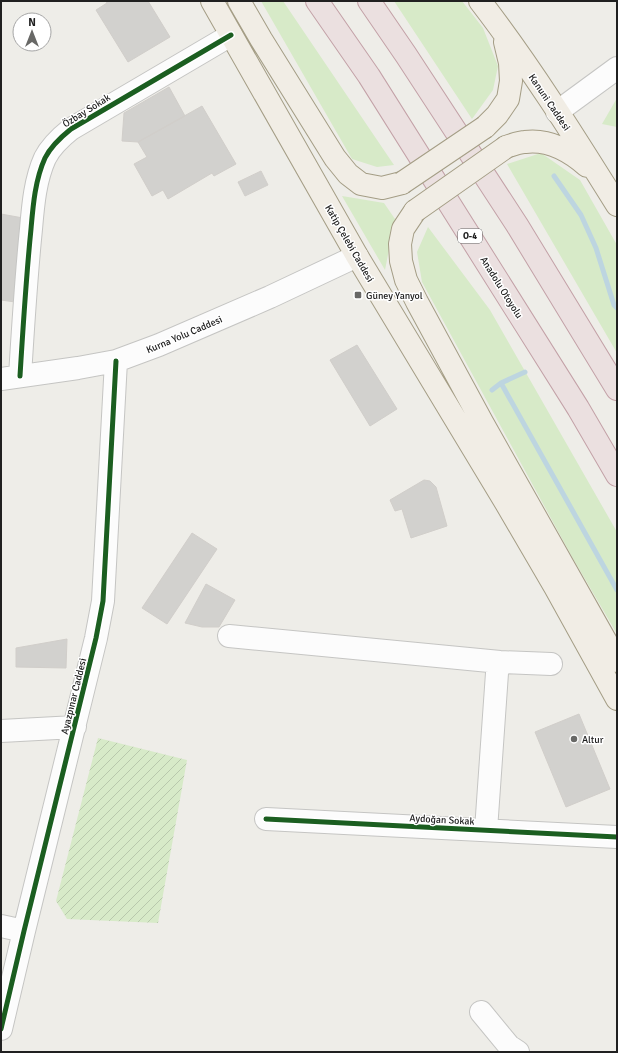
<svg xmlns="http://www.w3.org/2000/svg" width="618" height="1053" font-family="Signika,sans-serif">
	<style>
		.grass { fill: #d7eac8 }
		.garden { fill: url(#garden-furrows) }
		.lines { fill: none; stroke-linecap: round; stroke-linejoin: round }
		.stream { stroke: #bdd5e0; stroke-width: 5 }
		.building { fill: #d2d1ce; stroke: #d1ceca }
		.minor-casing { stroke: #c5c5c3; stroke-width: 24 }
		.major-casing { stroke: #a49d85; stroke-width: 24 }
		.highway-casing { stroke: #c3a1a7; stroke-width: 24 }
		.minor { stroke: #fcfcfc; stroke-width: 22 }
		.major { stroke: #f1ede5; stroke-width: 22 }
		.highway { stroke: #ebe0e0; stroke-width: 22 }
		.major-bridge-casing { stroke: #a49d85; stroke-width: 24; stroke-linecap: butt }
		.major-bridge { stroke: #f1ede5; stroke-width: 22 }
		.cycleway-casing { stroke: #fff; stroke-width: 8 }
		.cycleway { stroke: #1b5e20; stroke-width: 5 }
		.poi-dot { fill: #686866; stroke: #fff; stroke-width: 1.5 }
		.labels { text-anchor: middle; stroke-width: 3; stroke-linejoin: round; paint-order: stroke }
		.shield { fill: #fff; stroke: #636363; stroke-width: 1 }
		.shield-label { font-size: 9px; font-weight: bold; fill: #202020 }
		.street-label { font-size: 10px; fill: #202020; stroke: #fff }
		.poi-label { font-size: 10px; fill: #202020; stroke: #fff; text-anchor: start }
	</style>
	<defs>
		<pattern id="garden-furrows" width="10" height="10" patternUnits="userSpaceOnUse"><rect width="10" height="10" fill="#d7eac8"/><path d="M-1 1l2-2M0 10L10 0M9 11l2-2" fill="none" stroke="#b8c8ac"/></pattern>
	</defs>
	<rect width="100%" height="100%" fill="#eeede8"/>
	<path class="grass" d="M 261,1 L 283,1 L 394,165 L 377,167 L 352,159 Z
		M 394,1 L 462,1 L 483,28 L 498,66 L 493,90 L 472,119 Z
		M 617,98 L 617,127 L 602,124 Z
		M 541,153 L 580,180 L 617,245 L 617,353 L 507,164 Z
		M 342,196 L 384,203 L 395,219 L 385,270 Z
		M 428,227 L 490,310 L 617,532 L 617,634 L 571,555 L 422,282 L 417,252 Z"/>
	<path class="garden" d="M 98,738 L 187,760 L 158,923 L 67,919 L 56,901 Z"/>
	<g class="lines">
		<path class="stream" d="M 554,176 L 581,215 L 596,248 L 614,305 L 617,308
			M 501,383 L 617,590
			M 492,390 L 501,383 L 525,372"/>
	</g>
	<path class="building" d="M 106,1 L 148,1 L 170,37 L 128,62 L 96,10 L 107,3 Z
		M 169,87 L 185,116 L 138,142 L 122,141 L 124,113 Z
		M 202,106 L 236,164 L 214,176 L 212,173 L 168,199 L 163,190 L 152,196 L 134,164 L 147,157 L 138,142 Z
		M 261,171 L 268,185 L 245,196 L 238,182 Z
		M 1,214 L 23,218 L 15,302 L 1,300 Z
		M 357,345 L 397,409 L 370,426 L 330,360 Z
		M 424,480 L 430,481 L 436,487 L 447,526 L 411,538 L 402,509 L 395,511 L 390,500 Z
		M 192,533 L 217,549 L 167,624 L 142,608 Z
		M 206,584 L 235,600 L 219,627 L 202,627 L 185,623 Z
		M 67,639 L 66,668 L 16,667 L 16,648 Z
		M 579,714 L 610,789 L 566,807 L 535,732 Z"/>
	<g class="lines">
		<defs>
			<path id="minor" d="M 557,112 L 617,68
				M 20,376 C 23,327 26,278 31,229 C 33,206 35,180 45,158 C 51,146 61,137 71,129 L 231,35
				M 1,379 L 78,368 L 116,361 L 159,345 L 270,297 L 357,256
				M 229,636 L 500,662 L 551,664
				M 1,731 L 75,727
				M 266,819 L 617,837
				M 486,830 L 497,673
				M 1,926 L 24,931
				M 481,1012 L 509,1046 L 518,1052
				M 1,1029 L 24,931 L 96,638 L 103,601 L 116,361"/>
			<path id="major" d="M 212,1 L 357,256 L 506,503 L 555,587 L 617,699
				M 239,1 L 261,39 L 335,158 L 348,174 L 361,184 L 382,188 L 402,183
				M 480,1 C 530,66 574,136 617,205
				M 485,127 L 497,115 L 508,99 L 511,81 L 510,63 L 505,42
				M 506,147 C 512,145 519,142 525,142 C 548,139 570,151 587,166
				M 415,211 L 403,229 L 400,244 L 401,261 L 406,280 L 417,302 L 482,422 L 617,661"/>
			<path id="highway" d="M 317,1 L 369,76 L 578,408 L 617,475
				M 369,1 L 406,55 L 517,225 L 617,389"/>
		</defs>
		<use href="#minor" class="minor-casing"/>
		<use href="#major" class="major-casing"/>
		<use href="#highway" class="highway-casing"/>
		<use href="#minor" class="minor"/>
		<use href="#major" class="major"/>
		<use href="#highway" class="highway"/>
		<defs>
			<path id="major-bridge" d="M 402,183 L 485,127
				M 415,211 L 506,147"/>
		</defs>
		<use href="#major-bridge" class="major-bridge-casing"/>
		<use href="#major-bridge" class="major-bridge"/>
		<defs>
			<path id="cycleway" d="M 20,376 C 23,327 26,278 31,229 C 33,206 35,180 45,158 C 51,146 61,137 71,129 L 231,35
				M 266,819 L 617,837
				M 1,1029 L 24,931 L 96,638 L 103,601 L 116,361"/>
		</defs>
		<use href="#cycleway" class="cycleway-casing"/>
		<use href="#cycleway" class="cycleway"/>
	</g>
	<g class="poi-dot">
		<rect x="354" y="291" width="8" height="8" rx="2"/>
		<circle cx="574" cy="739" r="4"/>
	</g>
	<g class="labels">
		<rect class="shield" x="458" y="229" width="24" height="14" rx="3"/>
		<g class="shield-label">
			<text x="470" y="239">O-4</text>
		</g>
		<g class="street-label">
			<text transform="translate(550 102) rotate(56)" y="4">Kanuni Caddesi</text>
			<text transform="translate(86 110) rotate(-32)" y="4">Özbay Sokak</text>
			<text transform="translate(350 243) rotate(60)" y="4">Katip Çelebi Caddesi</text>
			<text transform="translate(502 287) rotate(58)" y="4">Anadolu Otoyolu</text>
			<text transform="translate(184 334) rotate(-23)" y="4">Kurna Yolu Caddesi</text>
			<text transform="translate(73 696) rotate(-76)" y="4">Ayazpınar Caddesi</text>
			<text transform="translate(442 819) rotate(3)" y="4">Aydoğan Sokak</text>
		</g>
		<g class="poi-label">
			<text x="366" y="299">Güney Yanyol</text>
			<text x="582" y="743">Altur</text>
		</g>
	</g>
	<rect width="618" height="1053" fill="none" stroke="#202020" stroke-width="4"/>
	<g transform="translate(32 32)"><circle r="19" fill="#ffffff" stroke="#a6a6a6"/>
	<path d="M0-3L7 15L0 10L-7 15Z" fill="#686866"/>
	<text y="-6" font-size="11" font-weight="bold" text-anchor="middle" fill="#202020">N</text>
	</g>
</svg>
